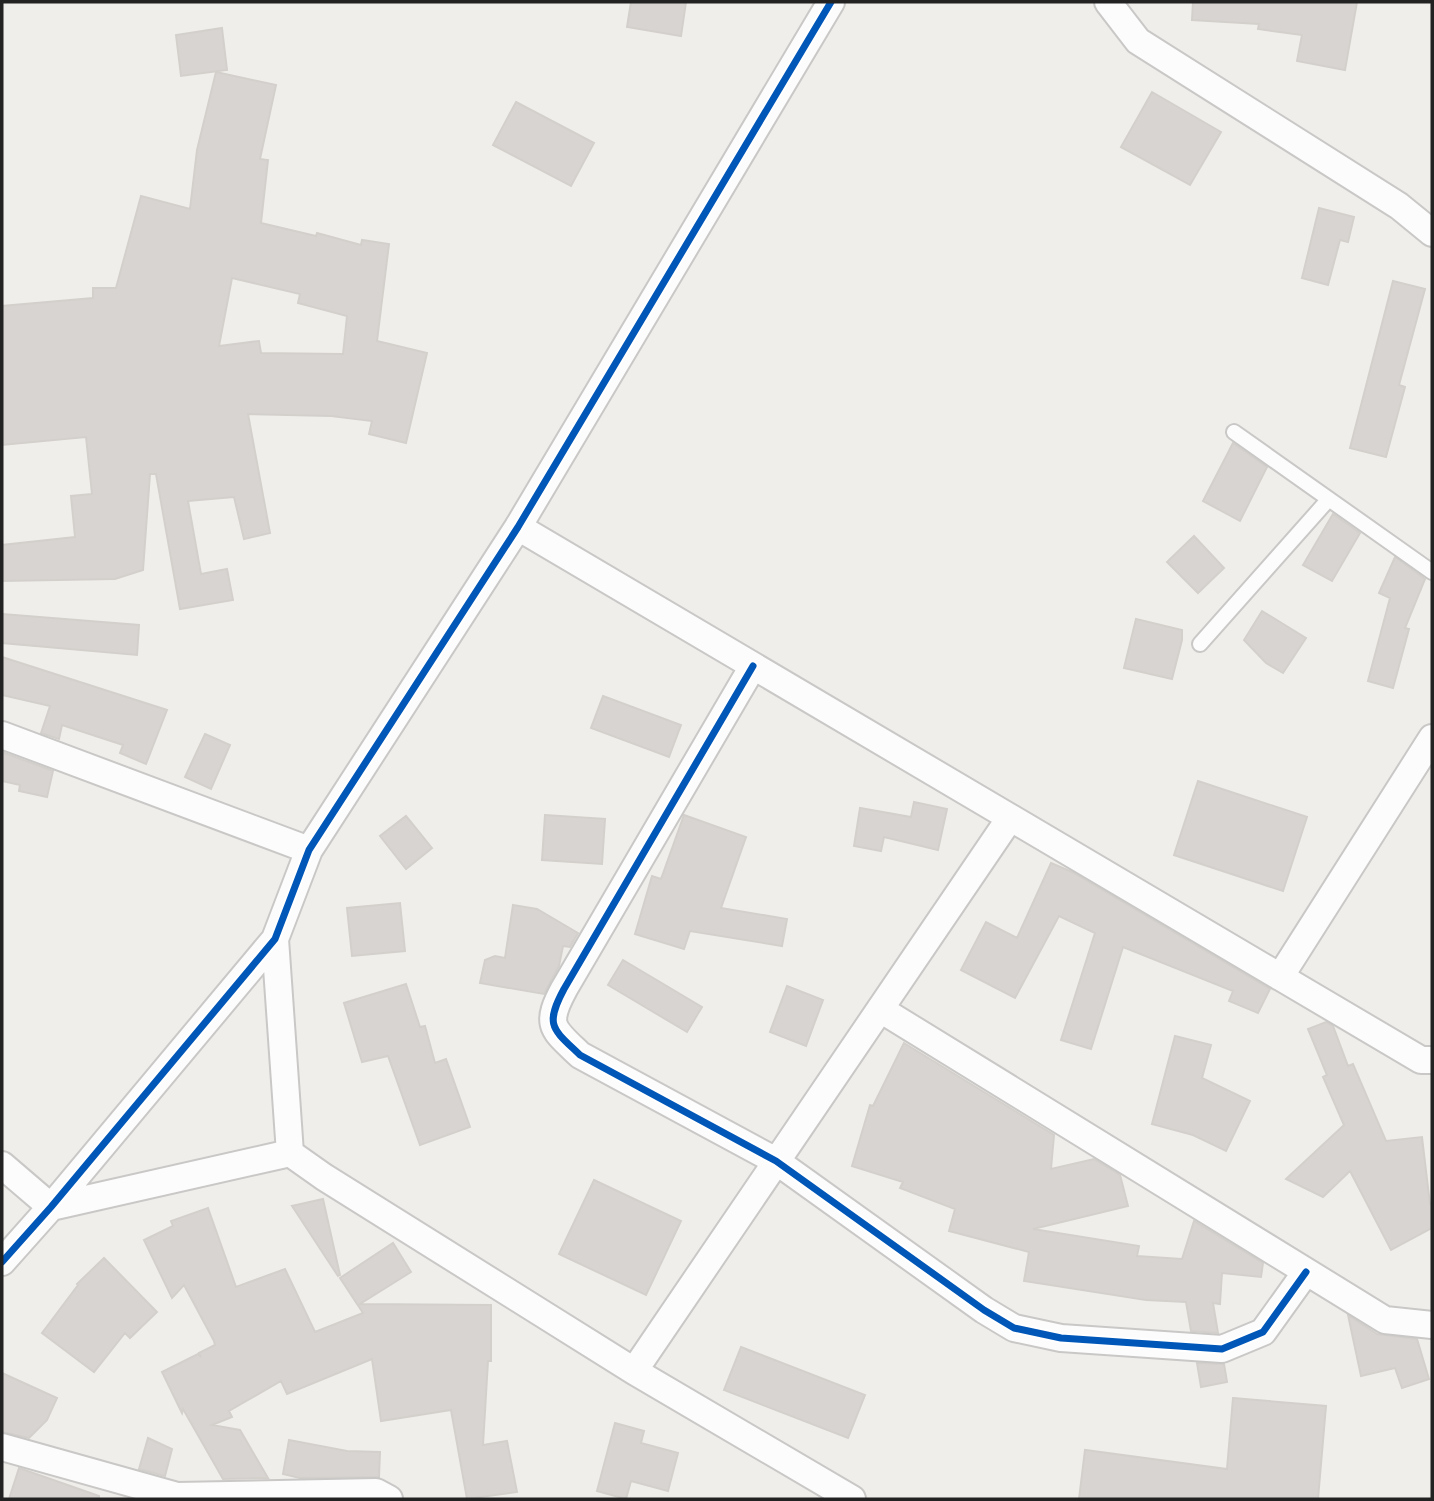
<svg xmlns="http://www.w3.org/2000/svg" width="1434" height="1501" font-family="'Titillium Web',sans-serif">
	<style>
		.building { fill: #d7d4d2; stroke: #d3d0cc; stroke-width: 2; fill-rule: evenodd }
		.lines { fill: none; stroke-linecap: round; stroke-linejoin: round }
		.lane-casing { stroke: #c9c8c7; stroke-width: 18 }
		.street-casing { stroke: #c9c8c7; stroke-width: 30 }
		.lane { stroke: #fdfcfc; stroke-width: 14 }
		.street { stroke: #fdfcfc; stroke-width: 26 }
		.cycleway-casing { stroke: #fff; stroke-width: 11 }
		.cycleway { stroke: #0057b8; stroke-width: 7 }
	</style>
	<rect width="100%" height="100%" fill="#f0eeeb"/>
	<path class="building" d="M 631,2 L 686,2 L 681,36 L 627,27 Z
		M 1193,2 L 1357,2 L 1345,70 L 1297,61 L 1302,35 L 1258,29 L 1259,24 L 1192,20 Z
		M 222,28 L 227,70 L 181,76 L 176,35 Z
		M 216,72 L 276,85 L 260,159 L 268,160 L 261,223 L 316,236 L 317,233 L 361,245 L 362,240 L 389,244 L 377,341 L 427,353 L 406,443 L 369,434 L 372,421 L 331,416 L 248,414 L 270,533 L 244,539 L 234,497 L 188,501 L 201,574 L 227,569 L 233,600 L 180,609 L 156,474 L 150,474 L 143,570 L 115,579 L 2,581 L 2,545 L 75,537 L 71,496 L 92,494 L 86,437 L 2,445 L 2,306 L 93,298 L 93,288 L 116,288 L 141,196 L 190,209 L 197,150 ZM 232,278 L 300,294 L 298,303 L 347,316 L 343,354 L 261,353 L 259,341 L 219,346 Z
		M 1152,92 L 1221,132 L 1190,185 L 1121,147 Z
		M 516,102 L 594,143 L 571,186 L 493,145 Z
		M 1319,208 L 1354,217 L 1348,242 L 1340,240 L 1328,285 L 1302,278 Z
		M 1393,281 L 1425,289 L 1399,385 L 1405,387 L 1386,457 L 1350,448 Z
		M 1233,443 L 1267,467 L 1240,521 L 1203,501 Z
		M 1333,514 L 1360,533 L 1332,581 L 1303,565 Z
		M 1194,536 L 1224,568 L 1198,593 L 1167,562 Z
		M 1395,557 L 1425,579 L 1405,628 L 1409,629 L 1393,688 L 1368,681 L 1390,598 L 1379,593 Z
		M 1262,611 L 1306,638 L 1283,673 L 1266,663 L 1244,640 Z
		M 2,614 L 139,625 L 137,655 L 2,643 Z
		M 1136,619 L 1182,630 L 1182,640 L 1172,679 L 1124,668 Z
		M 2,657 L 167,710 L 146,764 L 120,753 L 123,745 L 62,725 L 59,739 L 41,733 L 50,706 L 2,695 Z
		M 603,696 L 681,725 L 669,757 L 591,728 Z
		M 205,734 L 230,745 L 211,789 L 185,777 Z
		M 2,752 L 53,771 L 47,797 L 19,791 L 20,785 L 2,781 Z
		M 1198,781 L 1307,817 L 1283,891 L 1174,855 Z
		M 914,802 L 947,809 L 938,850 L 884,837 L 881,851 L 854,846 L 860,808 L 911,817 Z
		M 545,815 L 605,819 L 602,864 L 542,860 Z
		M 684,815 L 746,837 L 721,908 L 787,919 L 782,946 L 690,931 L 684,949 L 635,934 L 652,876 L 661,879 Z
		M 406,816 L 432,848 L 406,869 L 380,836 Z
		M 1051,863 L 1072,872 L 1270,989 L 1258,1013 L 1229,1001 L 1233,991 L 1123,947 L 1091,1049 L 1061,1040 L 1095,933 L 1059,916 L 1015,998 L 961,970 L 986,922 L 1017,938 Z
		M 400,903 L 405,951 L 352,956 L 347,908 Z
		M 513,905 L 537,909 L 578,933 L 570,947 L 563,946 L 559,966 L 544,994 L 480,983 L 485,960 L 495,956 L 505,958 Z
		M 623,960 L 702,1007 L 687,1032 L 608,985 Z
		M 406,984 L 420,1027 L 425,1026 L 435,1063 L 446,1059 L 470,1127 L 420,1145 L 388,1056 L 362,1062 L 344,1003 Z
		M 787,986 L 823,1000 L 806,1046 L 770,1032 Z
		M 1326,1022 L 1333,1026 L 1348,1066 L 1353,1064 L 1386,1141 L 1422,1137 L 1430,1204 L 1432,1203 L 1432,1228 L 1391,1250 L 1350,1171 L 1323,1197 L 1286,1179 L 1344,1125 L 1323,1077 L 1327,1075 L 1308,1029 Z
		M 1175,1036 L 1211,1045 L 1202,1078 L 1250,1101 L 1226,1151 L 1193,1135 L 1152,1124 Z
		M 904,1043 L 1054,1135 L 1051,1169 L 1094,1159 L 1120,1175 L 1128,1206 L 1033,1229 L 1139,1246 L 1137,1256 L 1182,1259 L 1194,1221 L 1263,1263 L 1261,1277 L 1222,1273 L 1220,1304 L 1213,1303 L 1218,1333 L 1191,1331 L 1186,1302 L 1146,1300 L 1024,1281 L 1029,1252 L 949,1231 L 955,1209 L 900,1188 L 903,1182 L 852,1166 L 870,1105 L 873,1106 Z
		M 594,1180 L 681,1221 L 646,1295 L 559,1254 Z
		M 323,1199 L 340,1275 L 338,1276 L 292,1206 Z
		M 208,1208 L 236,1287 L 285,1269 L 315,1332 L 363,1313 L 340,1278 L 393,1243 L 411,1272 L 360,1304 L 491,1305 L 491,1361 L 488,1361 L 483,1445 L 507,1441 L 517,1492 L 467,1499 L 451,1410 L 381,1421 L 372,1359 L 287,1394 L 281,1381 L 229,1411 L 232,1417 L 212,1425 L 240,1430 L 268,1478 L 223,1479 L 183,1409 L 182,1413 L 162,1372 L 198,1354 L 201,1357 L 199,1353 L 215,1345 L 214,1341 L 184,1285 L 172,1298 L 144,1240 L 173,1226 L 171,1221 Z
		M 104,1258 L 157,1312 L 130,1338 L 125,1333 L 94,1372 L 42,1333 L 78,1285 L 77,1284 Z
		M 1348,1315 L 1377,1334 L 1417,1339 L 1429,1379 L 1402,1388 L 1395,1368 L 1361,1376 Z
		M 741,1347 L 865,1395 L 848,1438 L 724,1390 Z
		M 1197,1363 L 1224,1364 L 1227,1382 L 1201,1387 Z
		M 2,1373 L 57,1398 L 47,1420 L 29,1438 L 2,1432 Z
		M 1233,1398 L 1326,1406 L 1318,1499 L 1079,1499 L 1085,1450 L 1227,1469 Z
		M 615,1423 L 644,1431 L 641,1443 L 678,1453 L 668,1491 L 631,1481 L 626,1499 L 597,1491 Z
		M 148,1438 L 172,1449 L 165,1476 L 139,1469 Z
		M 289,1440 L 347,1451 L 380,1452 L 379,1477 L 300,1478 L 283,1474 Z
		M 19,1468 L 99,1496 L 99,1499 L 9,1499 Z"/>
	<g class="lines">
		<defs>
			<path id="lane" d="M 1234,432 L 1432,572
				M 1200,644 L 1328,500"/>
			<path id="street" d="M 1108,2 L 1138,41 L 1399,206 L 1432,233
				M 518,527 L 1421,1060 L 1432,1060
				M 753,666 L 564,989 C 544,1026 553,1029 580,1055 L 776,1161 L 984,1310 L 1014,1328 L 1061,1338 L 1222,1349 L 1263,1332 L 1306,1272
				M 2,735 L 309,850
				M 1280,977 L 1432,738
				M 880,1009 L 1385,1320 L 1432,1325
				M 290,1153 L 324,1177 L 634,1371 L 852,1499
				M 2,1165 L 51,1207 L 290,1153 L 275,939
				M 2,1262 L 51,1207 L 275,939 L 309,850 L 518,527 L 831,2
				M 634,1371 L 1010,818
				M 2,1447 L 177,1496 L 376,1492 L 389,1499"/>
		</defs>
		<use href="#lane" class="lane-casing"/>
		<use href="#street" class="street-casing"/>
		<use href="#lane" class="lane"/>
		<use href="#street" class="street"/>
		<defs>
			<path id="cycleway" d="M 753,666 L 564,989 C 544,1026 553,1029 580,1055 L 776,1161 L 984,1310 L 1014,1328 L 1061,1338 L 1222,1349 L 1263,1332 L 1306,1272
				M 2,1262 L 51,1207 L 275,939 L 309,850 L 518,527 L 831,2"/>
		</defs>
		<use href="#cycleway" class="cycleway-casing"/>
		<use href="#cycleway" class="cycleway"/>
	</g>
	<rect width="1434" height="1501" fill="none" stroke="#222222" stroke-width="7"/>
</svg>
